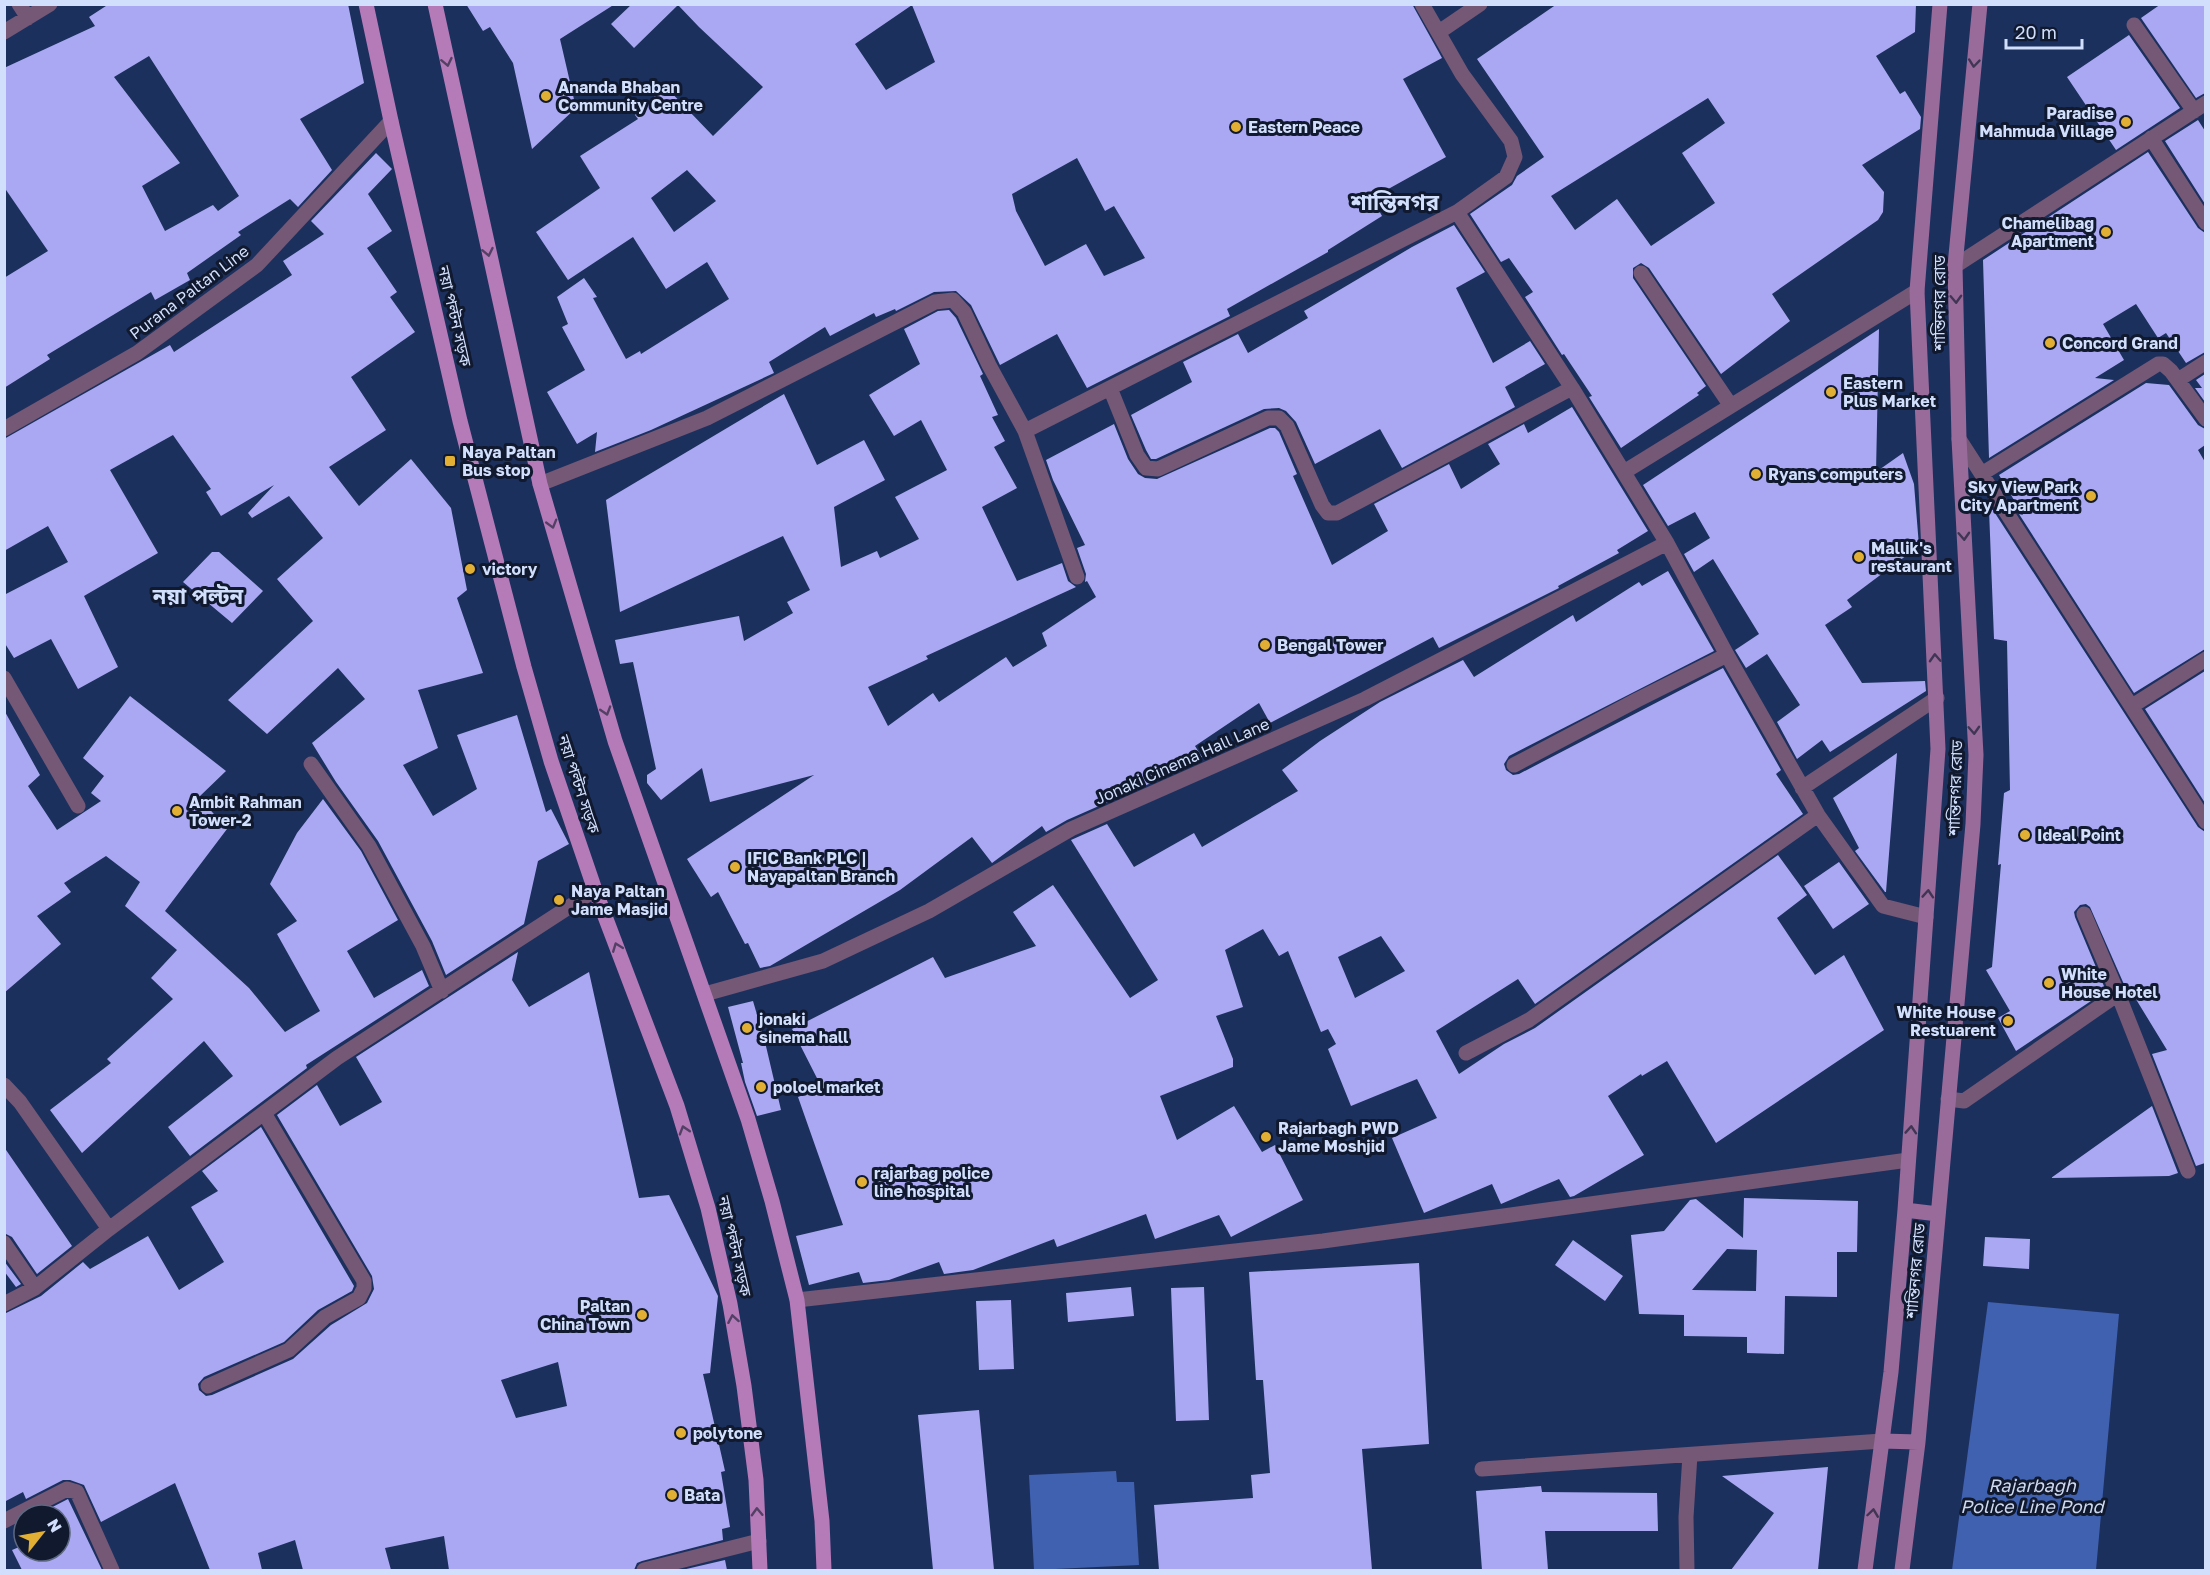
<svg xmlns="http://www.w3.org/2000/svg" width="2210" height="1575" font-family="'Golos Text','Noto Sans Bengali',sans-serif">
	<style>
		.water { fill: #4061b0 }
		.building { fill: #aaa8f2; fill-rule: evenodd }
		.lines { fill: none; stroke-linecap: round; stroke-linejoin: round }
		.minor { stroke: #755776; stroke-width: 15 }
		.secondary { stroke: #996b9b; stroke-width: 15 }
		.primary { stroke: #b57ab8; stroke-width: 15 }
		.oneway { stroke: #524065 }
		.oneway2 { stroke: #403654 }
		.poi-dot { fill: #e1af34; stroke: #10192e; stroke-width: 2 }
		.labels { text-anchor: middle; stroke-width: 6; stroke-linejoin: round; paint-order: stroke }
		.poi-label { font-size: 16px; font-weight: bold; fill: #d1dffd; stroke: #10192e; text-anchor: start }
		.street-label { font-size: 16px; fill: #d1dffd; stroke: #10192e }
		.water-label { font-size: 18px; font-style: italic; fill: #ced8ee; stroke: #10192e }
		.district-label { font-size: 22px; font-weight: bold; fill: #d1dffd; stroke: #10192e }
	</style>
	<rect width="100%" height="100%" fill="#1c305e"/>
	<path class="water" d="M 1988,1302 L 2119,1314 L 2096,1570 L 1952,1570 Z
		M 1116,1471 L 1117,1482 L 1134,1482 L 1139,1565 L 1034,1570 L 1029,1475 Z"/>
	<path class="building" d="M 109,4 L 348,4 L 364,83 L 300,119 L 332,170 L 298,207 L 290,199 L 238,232 L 241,235 L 187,273 L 190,280 L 155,300 L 151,292 L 47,355 L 50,359 L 4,388 L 4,278 L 48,251 L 4,187 L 4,68 L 95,26 L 89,17 ZM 149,56 L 239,196 L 218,211 L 213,205 L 165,231 L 142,186 L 180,163 L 114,77 Z
		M 466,4 L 615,4 L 560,39 L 576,108 L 532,149 L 513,63 L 490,27 L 483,31 Z
		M 632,4 L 1412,4 L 1442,58 L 1403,79 L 1446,157 L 1372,198 L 1382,216 L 1328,250 L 1328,252 L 1227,309 L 1230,316 L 1087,388 L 1057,334 L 1000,365 L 971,305 L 956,291 L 934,292 L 896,311 L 895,309 L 876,317 L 874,313 L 830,336 L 825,327 L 769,362 L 774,373 L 651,430 L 595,452 L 597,432 L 577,444 L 547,392 L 585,370 L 562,327 L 568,324 L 557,297 L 584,278 L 597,297 L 593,298 L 626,359 L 640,351 L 641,354 L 729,299 L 707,262 L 666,289 L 633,237 L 568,280 L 536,232 L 600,188 L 580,156 L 638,119 L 635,115 L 665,86 L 713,136 L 763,87 L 699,27 L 678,5 L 634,48 L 611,24 ZM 912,5 L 935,62 L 886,90 L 855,44 ZM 1077,158 L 1105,211 L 1114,206 L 1145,258 L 1104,276 L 1086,244 L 1045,266 L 1016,211 L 1012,194 ZM 687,170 L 716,201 L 674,232 L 651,198 Z
		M 1557,4 L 1916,4 L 1915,32 L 1876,56 L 1900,94 L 1905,91 L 1921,117 L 1920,129 L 1862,165 L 1884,192 L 1883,212 L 1878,220 L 1772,294 L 1790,321 L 1721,374 L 1649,268 L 1641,263 L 1633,268 L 1633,278 L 1706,386 L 1697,393 L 1699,395 L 1621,448 L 1589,397 L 1592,396 L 1564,354 L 1562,355 L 1525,297 L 1533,292 L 1509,258 L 1501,262 L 1470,214 L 1512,185 L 1517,176 L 1544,157 L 1477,59 ZM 1708,98 L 1725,123 L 1682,153 L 1715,203 L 1651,246 L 1617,199 L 1575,230 L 1551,196 Z
		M 2161,4 L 2205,4 L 2205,93 L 2196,98 L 2141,18 Z
		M 2129,35 L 2180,108 L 2116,150 L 2067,77 Z
		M 2198,120 L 2205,131 L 2205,204 L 2165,141 Z
		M 2148,152 L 2198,228 L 2205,233 L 2205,352 L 2186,363 L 2166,333 L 2158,338 L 2136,304 L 2103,324 L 2124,360 L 2095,378 L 2114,380 L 1989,458 L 1983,260 Z
		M 376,153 L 392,169 L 368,194 L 392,231 L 367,248 L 397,292 L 390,297 L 415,332 L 351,377 L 386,430 L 329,467 L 359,506 L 411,459 L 451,508 L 467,590 L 457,598 L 483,673 L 418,690 L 438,748 L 403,765 L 433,816 L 477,789 L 457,735 L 517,715 L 546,812 L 551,809 L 569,844 L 538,861 L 524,924 L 446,975 L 432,941 L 378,841 L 336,782 L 312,743 L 365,699 L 338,668 L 267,734 L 228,700 L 313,621 L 277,579 L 323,538 L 289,496 L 252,518 L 248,513 L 274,485 L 221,516 L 206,492 L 211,489 L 173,435 L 110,470 L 158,553 L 84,596 L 118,667 L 78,689 L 51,639 L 14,658 L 4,642 L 4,595 L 68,562 L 48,526 L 4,551 L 4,439 L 170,345 L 174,352 L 292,275 L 283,261 L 324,234 L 311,221 Z
		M 1454,225 L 1485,272 L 1456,288 L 1493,363 L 1530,341 L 1545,364 L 1505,387 L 1515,407 L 1402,468 L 1380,429 L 1315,464 L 1296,422 L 1286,411 L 1279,408 L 1264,409 L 1156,459 L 1151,459 L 1146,450 L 1131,415 L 1192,382 L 1183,362 L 1238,334 L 1248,353 L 1308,318 L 1304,311 L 1412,247 Z
		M 949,310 L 956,318 L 983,374 L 980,376 L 998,415 L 992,417 L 1005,441 L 994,447 L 1017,488 L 982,507 L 1017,581 L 1062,563 L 1068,581 L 1076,587 L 926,656 L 928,659 L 868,687 L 888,726 L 933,693 L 939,702 L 1006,657 L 1013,667 L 1047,646 L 1042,633 L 1096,597 L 1087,581 L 1085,582 L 1086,574 L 1077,548 L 1085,545 L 1053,480 L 1046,460 L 1114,424 L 1128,459 L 1138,474 L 1145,478 L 1157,479 L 1270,428 L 1275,428 L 1279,432 L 1297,474 L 1293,476 L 1332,565 L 1388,531 L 1374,504 L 1449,464 L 1461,489 L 1500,464 L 1488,444 L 1524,424 L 1528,433 L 1572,407 L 1648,531 L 1617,550 L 1619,553 L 1558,586 L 1559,588 L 1439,648 L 1433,637 L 1270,723 L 1259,703 L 1195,746 L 1202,757 L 1176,772 L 1067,820 L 1046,832 L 1042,826 L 992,863 L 972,837 L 900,890 L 770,966 L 760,968 L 748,943 L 745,944 L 718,892 L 711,897 L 687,859 L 814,775 L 710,802 L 702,768 L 661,800 L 647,783 L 647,775 L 656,769 L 633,662 L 620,664 L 615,640 L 739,616 L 744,641 L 793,613 L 787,602 L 810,590 L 783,536 L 620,612 L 606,500 L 784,394 L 817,465 L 864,440 L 885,480 L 834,507 L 841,567 L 877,551 L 880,558 L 919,539 L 895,497 L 947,470 L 921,420 L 894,436 L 869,395 L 920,364 L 904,329 L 938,311 Z
		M 1879,329 L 1876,472 L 1903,453 L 1914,484 L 1919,546 L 1847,600 L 1852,607 L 1825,625 L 1862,683 L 1925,681 L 1926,691 L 1830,752 L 1822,740 L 1797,759 L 1777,722 L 1800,705 L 1767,654 L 1746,668 L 1735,650 L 1759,634 L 1713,559 L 1694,572 L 1684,554 L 1710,538 L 1695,512 L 1668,526 L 1643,485 Z
		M 2205,374 L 2205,402 L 2195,388 L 2202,388 L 2196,380 Z
		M 2146,383 L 2169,385 L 2198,425 L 2205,429 L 2205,445 L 2198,450 L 2205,462 L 2205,649 L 2134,693 L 2019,514 L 2023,515 L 1999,475 Z
		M 1989,509 L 1993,510 L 2198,827 L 2205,832 L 2205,1163 L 2196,1166 L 2152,1054 L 2167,1050 L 2134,996 L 2130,998 L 2090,907 L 2086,904 L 2080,905 L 2074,912 L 2075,917 L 2106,991 L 2016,1051 L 1998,1018 L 2010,1011 L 1986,970 L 1992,967 L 2001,864 L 1998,865 L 2004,793 L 2010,790 L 2007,641 L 1994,639 Z
		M 212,552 L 219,552 L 263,591 L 232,623 L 183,582 Z
		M 1668,571 L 1714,651 L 1509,756 L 1504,764 L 1506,770 L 1513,775 L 1519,774 L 1723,668 L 1781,770 L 1776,774 L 1803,814 L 1535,1004 L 1518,979 L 1436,1031 L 1459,1074 L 1504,1044 L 1535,1028 L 1778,855 L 1807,895 L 1777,918 L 1815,975 L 1844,955 L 1884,1030 L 1716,1143 L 1667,1061 L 1642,1076 L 1641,1074 L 1608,1096 L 1644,1155 L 1574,1196 L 1570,1197 L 1559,1179 L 1501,1204 L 1492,1184 L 1424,1213 L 1392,1138 L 1437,1118 L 1417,1079 L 1351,1106 L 1328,1049 L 1336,1044 L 1328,1029 L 1321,1032 L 1288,951 L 1279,956 L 1263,929 L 1225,950 L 1243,1007 L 1216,1016 L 1233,1059 L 1233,1067 L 1160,1096 L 1177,1140 L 1234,1106 L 1262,1152 L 1275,1145 L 1303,1200 L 1231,1237 L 1219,1215 L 1155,1239 L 1146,1214 L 1057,1247 L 1054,1239 L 973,1270 L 944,1274 L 939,1262 L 889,1280 L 863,1283 L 859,1272 L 809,1285 L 796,1236 L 843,1225 L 798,1097 L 822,1088 L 792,1029 L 933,957 L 945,978 L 1036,946 L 1013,912 L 1053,885 L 1130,998 L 1158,980 L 1071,840 L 1107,824 L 1134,867 L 1194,833 L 1202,847 L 1298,791 L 1282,770 L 1320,741 L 1380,702 L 1463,660 L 1474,677 L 1573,615 L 1576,622 L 1639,582 L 1642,586 ZM 1381,936 L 1405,971 L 1355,998 L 1338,957 Z
		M 2205,671 L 2205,803 L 2145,709 Z
		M 130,696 L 226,771 L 199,797 L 227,829 L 165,911 L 249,988 L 285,1032 L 320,1011 L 277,934 L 297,921 L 270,884 L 297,833 L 323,799 L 361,851 L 398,920 L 347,951 L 374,998 L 422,970 L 429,986 L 306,1065 L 307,1068 L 190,1156 L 168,1127 L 233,1076 L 204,1041 L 82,1153 L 50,1110 L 111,1063 L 107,1059 L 173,999 L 151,978 L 177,950 L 125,906 L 140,882 L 106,856 L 64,883 L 71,892 L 37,916 L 61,944 L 4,993 L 4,710 L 40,775 L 28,786 L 57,830 L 101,801 L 91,793 L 104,776 L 83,758 Z
		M 1897,753 L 1886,892 L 1885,892 L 1855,851 L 1859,848 L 1833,798 Z
		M 1839,862 L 1869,904 L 1833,929 L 1804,886 Z
		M 518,952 L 512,980 L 529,1007 L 589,972 L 639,1198 L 669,1195 L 718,1296 L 710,1373 L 703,1374 L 725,1471 L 721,1472 L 730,1527 L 722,1529 L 723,1540 L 642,1561 L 637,1563 L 634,1570 L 449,1570 L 444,1536 L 385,1548 L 391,1570 L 303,1570 L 295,1540 L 258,1553 L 262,1570 L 210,1570 L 175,1483 L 101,1522 L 84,1485 L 70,1480 L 63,1480 L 26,1499 L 23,1492 L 4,1502 L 4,1314 L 41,1296 L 83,1262 L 90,1269 L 148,1236 L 179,1290 L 224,1262 L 191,1207 L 218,1191 L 202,1171 L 261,1127 L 354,1286 L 352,1291 L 318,1310 L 284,1342 L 204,1377 L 198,1384 L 199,1390 L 206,1396 L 212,1395 L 293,1359 L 331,1325 L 367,1303 L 374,1289 L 372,1276 L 277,1115 L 317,1085 L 340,1126 L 382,1102 L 356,1057 ZM 558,1362 L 567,1406 L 516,1418 L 501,1380 Z
		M 753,1001 L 765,1042 L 781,1110 L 757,1116 L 745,1082 L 741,1063 L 743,1063 L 728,1007 Z
		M 2152,1106 L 2178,1173 L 2169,1176 L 2051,1178 Z
		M 4,1147 L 72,1246 L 37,1274 L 12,1237 L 4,1233 Z
		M 1744,1198 L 1858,1201 L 1857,1252 L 1837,1252 L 1837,1297 L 1785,1296 L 1784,1354 L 1747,1353 L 1747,1337 L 1684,1336 L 1684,1315 L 1639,1314 L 1631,1235 L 1664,1231 L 1690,1200 L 1696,1199 L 1743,1238 ZM 1727,1249 L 1757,1250 L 1756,1291 L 1692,1290 Z
		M 1985,1237 L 2030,1239 L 2029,1269 L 1983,1266 Z
		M 1573,1240 L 1623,1276 L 1605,1301 L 1555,1265 Z
		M 4,1261 L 21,1284 L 16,1287 L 4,1271 Z
		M 1419,1263 L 1429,1444 L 1362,1449 L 1372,1570 L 1159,1570 L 1154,1505 L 1253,1498 L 1251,1475 L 1270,1473 L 1263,1380 L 1256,1380 L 1249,1272 Z
		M 1131,1287 L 1134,1316 L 1068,1322 L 1066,1293 Z
		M 1204,1287 L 1209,1420 L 1176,1421 L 1171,1288 Z
		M 1011,1300 L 1014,1369 L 979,1370 L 976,1301 Z
		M 979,1410 L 994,1570 L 933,1570 L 918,1415 Z
		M 1828,1467 L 1818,1570 L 1731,1570 L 1774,1513 L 1722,1476 Z
		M 1541,1486 L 1542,1492 L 1657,1493 L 1658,1531 L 1545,1531 L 1548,1570 L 1482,1570 L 1476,1491 Z
		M 68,1499 L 102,1570 L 22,1570 L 12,1550 L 24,1545 L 24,1551 L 60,1551 L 60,1515 L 37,1515 Z
		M 725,1560 L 727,1570 L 682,1570 Z"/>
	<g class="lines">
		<path class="minor" d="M 19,4 L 28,18
			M 2134,25 L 2194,111
			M 4,32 L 50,4
			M 1439,32 L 1480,4
			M 2151,138 L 2206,223
			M 1457,212 L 1572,388 L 1667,543 L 1727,655 L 1818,815 L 1883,906 L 1926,917
			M 1955,266 L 2206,103
			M 1641,273 L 1731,406
			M 2178,380 L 2206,362
			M 1110,388 L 1137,455 L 1146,468 L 1158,469 L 1268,418 L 1279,418 L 1287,426 L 1322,505 L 1328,513 L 1337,513 L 1572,388
			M 4,429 L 137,353 L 257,265 L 391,121
			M 1025,431 L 1457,212 L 1506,177 L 1515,157 L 1511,141 L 1462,74 L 1422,4
			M 1959,439 L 2206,822
			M 1624,472 L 1917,291
			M 1983,473 L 2158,364 L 2163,364 L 2171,371 L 2206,419
			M 540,484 L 707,418 L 935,302 L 953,300 L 964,312 L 989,365 L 1025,431 L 1077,577
			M 4,678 L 78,806
			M 2132,706 L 2206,659
			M 311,764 L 369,846 L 423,946 L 442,991
			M 1514,765 L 1637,700 L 1727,655
			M 1802,788 L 1937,698
			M 2084,914 L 2118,994
			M 705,994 L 823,961 L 929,911 L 1071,829 L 1365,699 L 1667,543
			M 1466,1053 L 1529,1020 L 1818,815
			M 4,1085 L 20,1102 L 109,1229
			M 1948,1099 L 1964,1101 L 2118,994 L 2188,1171
			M 4,1243 L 35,1288
			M 797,1300 L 1323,1241 L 1908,1160
			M 4,1304 L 35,1288 L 109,1229 L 337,1058 L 595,890
			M 208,1386 L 289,1350 L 325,1317 L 359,1298 L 364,1288 L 364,1281 L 264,1113
			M 1482,1469 L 1882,1441
			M 4,1521 L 67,1489 L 77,1492 L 112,1570
			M 644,1570 L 759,1541
			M 1687,1570 L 1686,1517 L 1690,1455"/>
		<path class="secondary" d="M 1905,1210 L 1938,1214
			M 1882,1441 L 1918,1442
			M 1865,1570 L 1891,1372 L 1905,1210 L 1938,749 L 1917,291 L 1940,4
			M 1902,1570 L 1918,1442 L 1973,824 L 1976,755 L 1959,439 L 1955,266 L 1980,4"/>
		<path class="primary" d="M 366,4 L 391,121 L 460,421 L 524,667 L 551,761 L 595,890 L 677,1106 L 708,1208 L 730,1304 L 744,1386 L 756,1480 L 760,1570
			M 435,4 L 540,484 L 615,741 L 748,1119 L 772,1201 L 797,1300 L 822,1521 L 824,1570"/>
	</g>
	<defs><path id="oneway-chevron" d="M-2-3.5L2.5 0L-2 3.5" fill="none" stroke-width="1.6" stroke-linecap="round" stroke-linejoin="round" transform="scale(1.5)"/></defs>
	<g class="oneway">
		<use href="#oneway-chevron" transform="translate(447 62) rotate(78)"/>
		<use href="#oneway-chevron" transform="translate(488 252) rotate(78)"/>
		<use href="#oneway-chevron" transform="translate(552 524) rotate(74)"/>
		<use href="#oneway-chevron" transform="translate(606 711) rotate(73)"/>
		<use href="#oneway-chevron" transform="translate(617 947) rotate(-111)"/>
		<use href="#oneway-chevron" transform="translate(684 1130) rotate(-107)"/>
		<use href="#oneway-chevron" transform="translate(733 1319) rotate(-100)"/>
		<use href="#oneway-chevron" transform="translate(757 1512) rotate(-92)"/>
	</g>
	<g class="oneway2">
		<use href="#oneway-chevron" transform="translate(1974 63) rotate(96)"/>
		<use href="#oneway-chevron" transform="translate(1956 299) rotate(88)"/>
		<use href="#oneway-chevron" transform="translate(1964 536) rotate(87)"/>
		<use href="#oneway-chevron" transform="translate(1935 658) rotate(-93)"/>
		<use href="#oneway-chevron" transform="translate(1974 730) rotate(87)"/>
		<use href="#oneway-chevron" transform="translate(1928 894) rotate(-86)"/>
		<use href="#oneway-chevron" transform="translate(1911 1130) rotate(-86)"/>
		<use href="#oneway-chevron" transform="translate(1873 1513) rotate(-82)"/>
	</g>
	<g class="poi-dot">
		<circle cx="546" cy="96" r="6"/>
		<circle cx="2126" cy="122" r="6"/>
		<circle cx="1236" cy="127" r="6"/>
		<circle cx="2106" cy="232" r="6"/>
		<circle cx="2050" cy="343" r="6"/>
		<circle cx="1831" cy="392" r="6"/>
		<rect x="444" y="455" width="12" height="12" rx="3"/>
		<circle cx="1756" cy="474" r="6"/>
		<circle cx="2091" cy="496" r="6"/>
		<circle cx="1859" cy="557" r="6"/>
		<circle cx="470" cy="569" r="6"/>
		<circle cx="1265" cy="645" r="6"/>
		<circle cx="177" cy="811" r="6"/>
		<circle cx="2025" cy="835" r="6"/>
		<circle cx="735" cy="867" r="6"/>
		<circle cx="559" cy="900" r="6"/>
		<circle cx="2049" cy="983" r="6"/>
		<circle cx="2008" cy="1021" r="6"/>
		<circle cx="747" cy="1028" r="6"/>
		<circle cx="761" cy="1087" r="6"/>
		<circle cx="1266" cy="1137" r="6"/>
		<circle cx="862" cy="1182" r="6"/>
		<circle cx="642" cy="1315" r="6"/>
		<circle cx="681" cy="1433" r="6"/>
		<circle cx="672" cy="1495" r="6"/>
	</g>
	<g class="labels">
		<g class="poi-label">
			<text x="558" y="93">Ananda Bhaban<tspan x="558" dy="18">Community Centre</tspan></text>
			<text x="2114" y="119" text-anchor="end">Paradise<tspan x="2114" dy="18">Mahmuda Village</tspan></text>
			<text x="1248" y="133">Eastern Peace</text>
			<text x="2094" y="229" text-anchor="end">Chamelibag<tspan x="2094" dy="18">Apartment</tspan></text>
			<text x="2062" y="349">Concord Grand</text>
			<text x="1843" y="389">Eastern<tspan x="1843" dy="18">Plus Market</tspan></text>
			<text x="462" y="458">Naya Paltan<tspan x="462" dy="18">Bus stop</tspan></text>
			<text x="1768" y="480">Ryans computers</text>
			<text x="2079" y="493" text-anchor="end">Sky View Park<tspan x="2079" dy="18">City Apartment</tspan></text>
			<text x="1871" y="554">Mallik's<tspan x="1871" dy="18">restaurant</tspan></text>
			<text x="482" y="575">victory</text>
			<text x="1277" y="651">Bengal Tower</text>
			<text x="189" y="808">Ambit Rahman<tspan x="189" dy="18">Tower-2</tspan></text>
			<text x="2037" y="841">Ideal Point</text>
			<text x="747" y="864">IFIC Bank PLC |<tspan x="747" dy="18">Nayapaltan Branch</tspan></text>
			<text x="571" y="897">Naya Paltan<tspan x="571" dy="18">Jame Masjid</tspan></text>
			<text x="2061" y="980">White<tspan x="2061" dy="18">House Hotel</tspan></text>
			<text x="1996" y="1018" text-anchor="end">White House<tspan x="1996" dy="18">Restuarent</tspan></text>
			<text x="759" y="1025">jonaki<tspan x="759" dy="18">sinema hall</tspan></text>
			<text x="773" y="1093">poloel market</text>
			<text x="1278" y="1134">Rajarbagh PWD<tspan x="1278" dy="18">Jame Moshjid</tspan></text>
			<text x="874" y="1179">rajarbag police<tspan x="874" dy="18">line hospital</tspan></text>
			<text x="630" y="1312" text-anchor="end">Paltan<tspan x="630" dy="18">China Town</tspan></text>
			<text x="693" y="1439">polytone</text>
			<text x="684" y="1501">Bata</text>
		</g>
		<g class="street-label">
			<text transform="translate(189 292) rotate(-37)" y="6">Purana Paltan Line</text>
			<text transform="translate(1939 303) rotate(-90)" y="6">শান্তিনগর রোড</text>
			<text transform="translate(455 316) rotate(77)" y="6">নয়া পল্টন সড়ক</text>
			<text transform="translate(1182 761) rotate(-24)" y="6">Jonaki Cinema Hall Lane</text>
			<text transform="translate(579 784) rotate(72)" y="6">নয়া পল্টন সড়ক</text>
			<text transform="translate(1955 788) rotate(-88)" y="6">শান্তিনগর রোড</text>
			<text transform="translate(735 1246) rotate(77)" y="6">নয়া পল্টন সড়ক</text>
			<text transform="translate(1915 1271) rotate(-85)" y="6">শান্তিনগর রোড</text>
		</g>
		<g class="water-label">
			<text x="2032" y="1492">Rajarbagh<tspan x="2032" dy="21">Police Line Pond</tspan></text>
		</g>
		<g class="district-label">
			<text x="1395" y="210">শান্তিনগর</text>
			<text x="198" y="604">নয়া পল্টন</text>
		</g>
	</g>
	<rect width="2210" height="1575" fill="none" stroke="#d1dffd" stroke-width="12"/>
	<g transform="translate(42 1533) rotate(59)"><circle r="28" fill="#10192e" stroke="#5d6881" stroke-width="1.5"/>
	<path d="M0-4.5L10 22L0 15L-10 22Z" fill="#e1af34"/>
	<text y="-9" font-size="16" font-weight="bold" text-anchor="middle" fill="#d1dffd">N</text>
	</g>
	<path d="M2006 39v9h76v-9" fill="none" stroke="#d1dffd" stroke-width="3"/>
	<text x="2015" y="39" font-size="18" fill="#d1dffd" stroke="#10192e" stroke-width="4.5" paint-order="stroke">20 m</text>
</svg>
